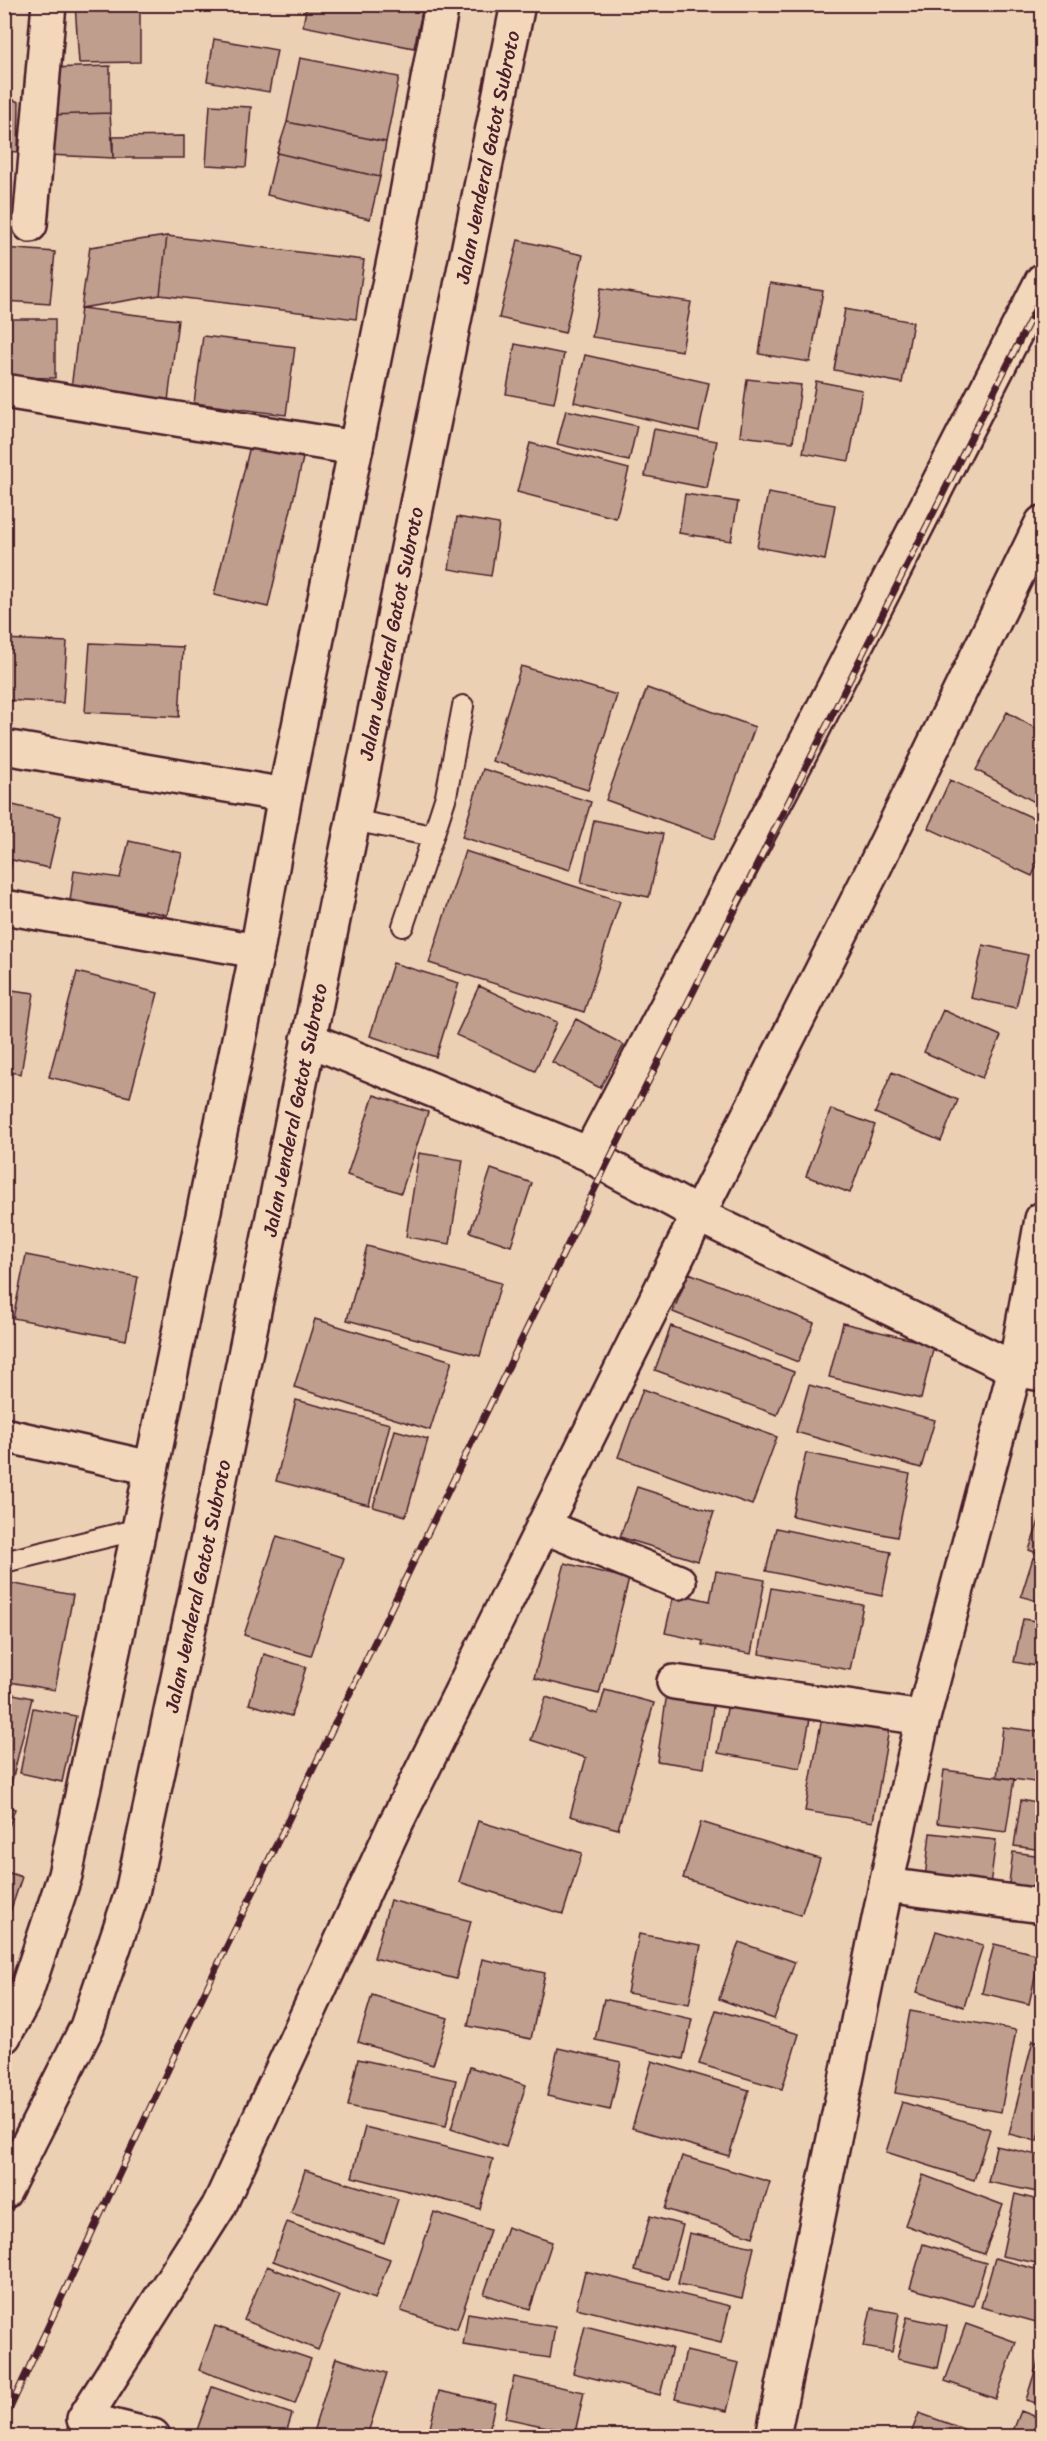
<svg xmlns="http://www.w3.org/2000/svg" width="1047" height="2441" font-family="Sriracha,sans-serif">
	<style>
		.building { fill: #bf9e8d; stroke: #4a1f2b; stroke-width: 1.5 }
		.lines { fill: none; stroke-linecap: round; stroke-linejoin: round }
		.lane-casing { stroke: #4a1f2b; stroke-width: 24 }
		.street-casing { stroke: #4a1f2b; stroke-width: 38 }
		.secondary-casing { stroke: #4a1f2b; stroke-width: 38 }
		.lane { stroke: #f3d7ba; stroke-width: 20 }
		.street { stroke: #f3d7ba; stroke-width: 33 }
		.secondary { stroke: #f3d7ba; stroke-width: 33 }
		.rail-casing { stroke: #4a1f2b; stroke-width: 7 }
		.rail { stroke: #f3d7ba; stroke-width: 4.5; stroke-dasharray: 14; stroke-linecap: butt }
		.labels { text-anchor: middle; stroke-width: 4.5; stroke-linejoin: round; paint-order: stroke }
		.street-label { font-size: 20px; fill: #4a1f2b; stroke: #f3d7ba }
	</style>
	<rect width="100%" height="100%" fill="#ecd0b4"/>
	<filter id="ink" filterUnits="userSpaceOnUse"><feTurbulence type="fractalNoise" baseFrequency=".0167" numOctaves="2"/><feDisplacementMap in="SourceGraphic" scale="12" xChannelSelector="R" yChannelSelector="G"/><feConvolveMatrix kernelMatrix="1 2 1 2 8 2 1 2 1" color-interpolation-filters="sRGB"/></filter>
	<g filter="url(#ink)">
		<path class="building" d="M 75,4 L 140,4 L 140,62 L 79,63 Z
			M 307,4 L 384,4 L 422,12 L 414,48 L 303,26 Z
			M 214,39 L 277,50 L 269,92 L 207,81 Z
			M 300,58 L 399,77 L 386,142 L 287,122 Z
			M 110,66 L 110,113 L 49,115 L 48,68 Z
			M 4,96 L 19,102 L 18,152 L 4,151 Z
			M 210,105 L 251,107 L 246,167 L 206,165 Z
			M 110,113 L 113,158 L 48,155 L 49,115 Z
			M 287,122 L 386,142 L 380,177 L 277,153 Z
			M 184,136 L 184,158 L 113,158 L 113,137 Z
			M 277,153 L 380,177 L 370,219 L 267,195 Z
			M 167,236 L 160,295 L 81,308 L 90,247 Z
			M 167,236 L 364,260 L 356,319 L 160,295 Z
			M 518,240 L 583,255 L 565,333 L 499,318 Z
			M 4,248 L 55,252 L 50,304 L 4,301 Z
			M 770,283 L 823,291 L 810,362 L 759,354 Z
			M 601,288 L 691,302 L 682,351 L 592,337 Z
			M 81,308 L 178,320 L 168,401 L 71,389 Z
			M 845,309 L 913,322 L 902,383 L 834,370 Z
			M 4,319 L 55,319 L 55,378 L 4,377 Z
			M 203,336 L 295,347 L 286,415 L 194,403 Z
			M 515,344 L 564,354 L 554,403 L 506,394 Z
			M 585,355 L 709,383 L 699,431 L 574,402 Z
			M 747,379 L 801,385 L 793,442 L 740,436 Z
			M 816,381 L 862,390 L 849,461 L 803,453 Z
			M 566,410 L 637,426 L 629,461 L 557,444 Z
			M 654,429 L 717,441 L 707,488 L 645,476 Z
			M 530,443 L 629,469 L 616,518 L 517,492 Z
			M 250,446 L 303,458 L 268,607 L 214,595 Z
			M 768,493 L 835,505 L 825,560 L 757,547 Z
			M 685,494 L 738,502 L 731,541 L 679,533 Z
			M 457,517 L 499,524 L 491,576 L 449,569 Z
			M 4,639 L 67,642 L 63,703 L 4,700 Z
			M 90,643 L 183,647 L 179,717 L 85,712 Z
			M 521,666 L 617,695 L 588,790 L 492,761 Z
			M 647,688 L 755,727 L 714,839 L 606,800 Z
			M 1007,712 L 1042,732 L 1042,806 L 976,770 Z
			M 483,769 L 591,802 L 570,870 L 462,837 Z
			M 950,780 L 1042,822 L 1042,854 L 1032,876 L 928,828 Z
			M 4,803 L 61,816 L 49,868 L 12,860 L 4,900 Z
			M 594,820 L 663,834 L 649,897 L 581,883 Z
			M 129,841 L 182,853 L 167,915 L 144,910 L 144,912 L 70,901 L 74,871 L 120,878 Z
			M 465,851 L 620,901 L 584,1012 L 429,963 Z
			M 983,945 L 1028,955 L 1016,1008 L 971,998 Z
			M 393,963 L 459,983 L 436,1057 L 370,1036 Z
			M 77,972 L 158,993 L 130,1097 L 49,1077 Z
			M 479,986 L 557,1022 L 535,1071 L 456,1035 Z
			M 4,989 L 34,993 L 21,1074 L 4,1071 Z
			M 943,1010 L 1001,1036 L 982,1078 L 924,1052 Z
			M 576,1019 L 624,1045 L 600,1088 L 552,1062 Z
			M 892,1072 L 958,1100 L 941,1141 L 875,1113 Z
			M 374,1095 L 428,1112 L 401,1193 L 347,1175 Z
			M 831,1109 L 875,1125 L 850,1193 L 806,1176 Z
			M 419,1153 L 463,1160 L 450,1244 L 406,1237 Z
			M 491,1169 L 532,1183 L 511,1246 L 470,1232 Z
			M 367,1246 L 501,1283 L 480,1356 L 347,1320 Z
			M 26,1255 L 138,1277 L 126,1340 L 13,1318 Z
			M 689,1273 L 814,1323 L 798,1362 L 673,1312 Z
			M 315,1319 L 452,1361 L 430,1430 L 294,1387 Z
			M 843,1323 L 934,1345 L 921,1399 L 829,1377 Z
			M 671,1326 L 794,1372 L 777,1415 L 655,1370 Z
			M 809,1385 L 935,1420 L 921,1468 L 796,1432 Z
			M 643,1389 L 777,1437 L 752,1505 L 618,1457 Z
			M 296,1400 L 390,1424 L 369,1505 L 276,1481 Z
			M 395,1430 L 428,1439 L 406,1516 L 373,1507 Z
			M 806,1453 L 910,1474 L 897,1537 L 792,1516 Z
			M 637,1487 L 714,1512 L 698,1561 L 620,1537 Z
			M 1042,1512 L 1042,1555 L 1029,1550 Z
			M 776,1528 L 891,1552 L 882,1596 L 766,1571 Z
			M 277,1536 L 344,1558 L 311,1656 L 244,1635 Z
			M 1033,1558 L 1042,1561 L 1042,1603 L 1021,1596 Z
			M 565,1563 L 629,1579 L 599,1694 L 534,1678 Z
			M 716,1571 L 765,1580 L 751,1654 L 702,1645 L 703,1641 L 665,1633 L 674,1593 L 710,1601 Z
			M 4,1582 L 73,1595 L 55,1690 L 4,1681 Z
			M 771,1588 L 863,1605 L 850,1670 L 759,1654 Z
			M 1023,1619 L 1042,1622 L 1042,1667 L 1014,1662 Z
			M 264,1654 L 306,1667 L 291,1716 L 249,1704 Z
			M 605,1690 L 654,1703 L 618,1829 L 570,1816 L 586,1758 L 531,1740 L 546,1697 L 598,1714 Z
			M 4,1692 L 32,1698 L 10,1789 L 4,1787 Z
			M 667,1693 L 714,1700 L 704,1768 L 657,1761 Z
			M 729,1699 L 811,1714 L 800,1768 L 718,1753 Z
			M 33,1708 L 76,1716 L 62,1782 L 20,1773 Z
			M 822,1717 L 889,1729 L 873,1822 L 805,1811 Z
			M 1003,1727 L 1042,1732 L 1042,1783 L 997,1777 Z
			M 944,1770 L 1014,1779 L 1006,1832 L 937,1823 Z
			M 1021,1800 L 1042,1804 L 1042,1850 L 1014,1846 Z
			M 4,1805 L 15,1809 L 4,1841 Z
			M 478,1821 L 582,1853 L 563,1914 L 459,1882 Z
			M 701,1822 L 820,1859 L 801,1915 L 683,1878 Z
			M 930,1833 L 996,1840 L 990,1885 L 925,1878 Z
			M 1013,1852 L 1042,1856 L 1042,1894 L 1008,1890 Z
			M 4,1871 L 22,1877 L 8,1918 L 4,1917 Z
			M 390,1900 L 471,1921 L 456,1979 L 374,1958 Z
			M 936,1931 L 983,1945 L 964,2007 L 917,1992 Z
			M 639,1934 L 701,1945 L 689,2004 L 627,1993 Z
			M 739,1942 L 795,1962 L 774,2019 L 719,1999 Z
			M 994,1944 L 1040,1955 L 1029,2004 L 982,1993 Z
			M 482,1959 L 545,1973 L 531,2039 L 468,2026 Z
			M 372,1995 L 448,2018 L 433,2065 L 358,2042 Z
			M 604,1999 L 692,2019 L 683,2059 L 595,2040 Z
			M 716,2010 L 799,2034 L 782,2089 L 699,2064 Z
			M 910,2011 L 1016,2030 L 1001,2112 L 895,2093 Z
			M 1033,2040 L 1042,2043 L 1042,2120 L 1037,2141 L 1009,2134 Z
			M 558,2048 L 621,2062 L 610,2110 L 547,2096 Z
			M 358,2059 L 456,2080 L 446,2126 L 348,2106 Z
			M 652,2061 L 749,2090 L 729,2156 L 632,2128 Z
			M 470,2067 L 526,2085 L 506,2147 L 451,2129 Z
			M 902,2102 L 990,2129 L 974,2180 L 886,2152 Z
			M 365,2127 L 493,2159 L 480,2209 L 352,2177 Z
			M 996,2146 L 1042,2156 L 1042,2193 L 988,2182 Z
			M 682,2156 L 770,2182 L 753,2237 L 665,2209 Z
			M 305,2170 L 398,2199 L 384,2243 L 291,2213 Z
			M 923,2175 L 1003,2205 L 984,2254 L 905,2225 Z
			M 1015,2194 L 1042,2201 L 1042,2264 L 1002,2256 Z
			M 434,2212 L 490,2230 L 457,2329 L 401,2311 Z
			M 650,2216 L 683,2225 L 668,2279 L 635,2270 Z
			M 287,2222 L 390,2259 L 375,2299 L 273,2261 Z
			M 507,2227 L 552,2242 L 530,2309 L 484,2294 Z
			M 689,2233 L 754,2247 L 742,2298 L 678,2284 Z
			M 923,2244 L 986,2263 L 973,2306 L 910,2288 Z
			M 995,2258 L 1042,2271 L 1042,2315 L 1040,2323 L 981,2307 Z
			M 267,2266 L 340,2296 L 318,2350 L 244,2320 Z
			M 585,2271 L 730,2306 L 721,2343 L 576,2308 Z
			M 871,2308 L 899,2313 L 892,2352 L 863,2347 Z
			M 468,2313 L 555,2327 L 550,2358 L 463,2345 Z
			M 907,2317 L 947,2326 L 938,2368 L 897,2359 Z
			M 966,2324 L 1016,2342 L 996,2399 L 945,2381 Z
			M 215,2326 L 311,2359 L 295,2404 L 199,2370 Z
			M 585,2326 L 672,2348 L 660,2395 L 573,2373 Z
			M 1042,2349 L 1042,2405 L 1026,2400 Z
			M 686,2351 L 739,2363 L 727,2411 L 675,2399 Z
			M 336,2358 L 387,2373 L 367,2436 L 339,2436 L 314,2429 Z
			M 514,2377 L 584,2392 L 575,2433 L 505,2418 Z
			M 212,2387 L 292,2414 L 285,2436 L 195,2436 Z
			M 439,2391 L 495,2403 L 488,2436 L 428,2436 Z
			M 1021,2411 L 1042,2419 L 1042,2436 L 1011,2436 Z
			M 919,2413 L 983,2436 L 910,2436 Z"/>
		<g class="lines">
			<defs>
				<path id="lane" d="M 352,820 L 433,836 L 446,796 L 463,706
					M 403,926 L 433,836
					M 4,1562 L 139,1529"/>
				<path id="street" d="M 30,225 L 49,4
					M 4,391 L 356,448
					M 4,747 L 285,795
					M 4,907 L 257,951
					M 308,1039 L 589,1154 C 623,1178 663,1192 698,1215 L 1015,1369 L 1042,1374
					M 589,1154 L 798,758 L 1042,281
					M 4,1435 L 151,1468
					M 543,1526 L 679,1582
					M 674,1682 L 923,1718
					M 886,1885 L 1042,1906
					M 153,2436 L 84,2419 L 219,2206 L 395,1825 L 698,1215 L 874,868 L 1042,523
					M 773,2436 L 886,1885 L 923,1718 L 1015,1369 L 1042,1219"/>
				<g id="secondary">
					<path d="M 4,2036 L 23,2001 L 65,1875 L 139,1529 L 257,951 L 285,795 L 400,231 L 442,4"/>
					<path id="s1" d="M 4,2192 L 87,2027 L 132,1893 L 207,1543 L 518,4"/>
				</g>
			</defs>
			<use href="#lane" class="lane-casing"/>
			<use href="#street" class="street-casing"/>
			<use href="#secondary" class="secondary-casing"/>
			<use href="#lane" class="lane"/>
			<use href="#street" class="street"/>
			<use href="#secondary" class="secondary"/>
			<defs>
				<path id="rail" d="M 4,2421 L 192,2018 L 606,1166 L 1042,296"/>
			</defs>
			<use href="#rail" class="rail-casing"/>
			<use href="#rail" class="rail"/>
		</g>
	</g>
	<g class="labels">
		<g class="street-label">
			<text dy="7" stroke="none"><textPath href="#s1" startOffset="2098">Jalan Jenderal Gatot Subroto</textPath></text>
			<text dy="7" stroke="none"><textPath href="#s1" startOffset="1612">Jalan Jenderal Gatot Subroto</textPath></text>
			<text dy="7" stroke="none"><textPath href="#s1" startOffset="1126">Jalan Jenderal Gatot Subroto</textPath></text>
			<text dy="7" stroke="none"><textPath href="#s1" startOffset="640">Jalan Jenderal Gatot Subroto</textPath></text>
		</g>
	</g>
	<rect width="1047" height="2441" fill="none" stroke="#f3d7ba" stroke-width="24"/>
	<rect x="12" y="12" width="1023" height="2417" fill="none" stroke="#4a1f2b" stroke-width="2" filter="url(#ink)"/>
</svg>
